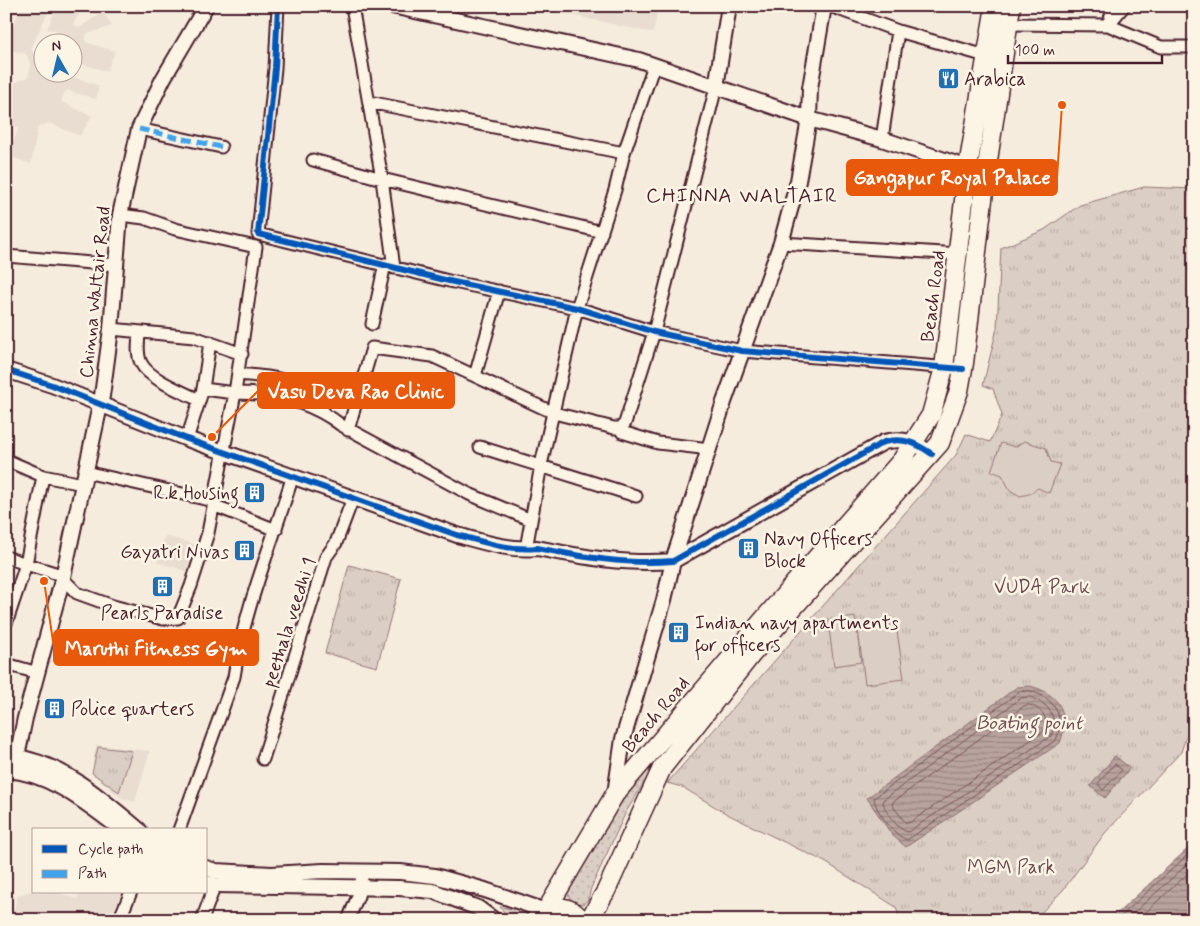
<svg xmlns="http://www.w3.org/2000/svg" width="1200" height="926" font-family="Mynerve,sans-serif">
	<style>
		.built { fill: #e8ddd0 }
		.grass { fill: url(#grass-dots); stroke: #927678 }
		.park { fill: url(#park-tufts); stroke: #927678 }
		.pitch { fill: #dbcec4; stroke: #927678 }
		.water { fill: url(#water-rules); stroke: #8c6e70 }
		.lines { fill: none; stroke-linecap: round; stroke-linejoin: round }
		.shore { stroke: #765459; stroke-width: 1 }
		.minor-casing { stroke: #4a1f2b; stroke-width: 15 }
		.tertiary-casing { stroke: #4a1f2b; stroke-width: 18 }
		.primary-casing { stroke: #4a1f2b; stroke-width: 21 }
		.minor { stroke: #fcf5e5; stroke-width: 11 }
		.tertiary { stroke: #fcf5e5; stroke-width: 14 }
		.primary { stroke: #fcf5e5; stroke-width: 18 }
		.quiet { stroke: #40a2eb; stroke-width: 5; stroke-dasharray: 10 5; stroke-linecap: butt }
		.cycleway-casing { stroke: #fcf5e5; stroke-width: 9 }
		.cycleway { stroke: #0057b8; stroke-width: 6 }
		.labels { text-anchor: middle; stroke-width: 5; stroke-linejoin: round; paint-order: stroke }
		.poi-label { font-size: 19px; fill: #4a1f2b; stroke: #fcf5e5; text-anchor: start }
		.street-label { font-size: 19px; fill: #4a1f2b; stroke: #fcf5e5 }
		.park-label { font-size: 19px; fill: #6e4b51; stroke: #fcf5e5 }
		.water-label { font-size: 20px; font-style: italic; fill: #704d53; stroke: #fcf5e5 }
		.quarter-label { font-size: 21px; letter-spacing: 1px; fill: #4a1f2b; stroke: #fcf5e5 }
		.leader { fill: none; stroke: #e8590c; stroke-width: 2 }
		.callout-dot { fill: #e8590c; stroke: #fcf5e5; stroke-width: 2 }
		.callout { fill: #e8590c; stroke: #e8590c; stroke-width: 2 }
		.callout-label { font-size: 20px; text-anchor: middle; font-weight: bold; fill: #fff }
	</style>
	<defs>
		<pattern id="grass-dots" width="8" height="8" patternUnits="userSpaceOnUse" patternTransform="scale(1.25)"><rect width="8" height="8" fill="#dbcec4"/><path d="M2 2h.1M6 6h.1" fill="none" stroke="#bdb0a9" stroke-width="1.8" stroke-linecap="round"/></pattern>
		<pattern id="park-tufts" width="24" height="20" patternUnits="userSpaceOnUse" patternTransform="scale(1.25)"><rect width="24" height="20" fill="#dbcec4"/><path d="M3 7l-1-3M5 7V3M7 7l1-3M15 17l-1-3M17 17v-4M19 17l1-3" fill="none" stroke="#bdb0a9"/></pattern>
		<pattern id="water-rules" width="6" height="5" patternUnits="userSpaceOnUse" patternTransform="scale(1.25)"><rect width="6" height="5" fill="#b8a39e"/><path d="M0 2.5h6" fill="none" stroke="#988481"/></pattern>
	</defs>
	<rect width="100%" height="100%" fill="#f5ecde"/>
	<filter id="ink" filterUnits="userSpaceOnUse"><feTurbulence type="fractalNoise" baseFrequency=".02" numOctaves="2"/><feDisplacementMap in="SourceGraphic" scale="10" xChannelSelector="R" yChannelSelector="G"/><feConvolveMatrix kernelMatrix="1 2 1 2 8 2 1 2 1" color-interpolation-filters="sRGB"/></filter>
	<g filter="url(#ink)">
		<path class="built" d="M 21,6 L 48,12 L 31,48 L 34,54 L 42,49 L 42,72 L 68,73 L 67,75 L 99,86 L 96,99 L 66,90 L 61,102 L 92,116 L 80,136 L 49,123 L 38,127 L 31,164 L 9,156 L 18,128 L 7,123 L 6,125 L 6,80 L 15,83 L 28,77 L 31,65 L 26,54 L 13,51 L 6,55 L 6,24 L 13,27 Z
			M 57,6 L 84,6 L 73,24 L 79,28 L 103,12 L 112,26 L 87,34 L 85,42 L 115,51 L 107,71 L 73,62 L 72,42 L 55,42 L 51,35 L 58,30 L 47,29 Z
			M 531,6 L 659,6 L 653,33 Z
			M 165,536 L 198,545 L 189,572 L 157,562 Z
			M 96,745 L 150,751 L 135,802 L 121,798 L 92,773 Z
			M 34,890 L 34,892 L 57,892 L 77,899 L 80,892 L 122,892 L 109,920 L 11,920 L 18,895 Z"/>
		<path class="grass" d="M 707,695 L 653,768 L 626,812 L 591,888 L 588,900 L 583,904 L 573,903 L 567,893 C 595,822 658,753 707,695 Z
			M 500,907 L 527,911 L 524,920 L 510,920 Z"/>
		<path class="park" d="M 1144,187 L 1194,189 L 1194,712 L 1181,752 L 1105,833 L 1063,890 L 1034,920 L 900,920 L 896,907 L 825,862 L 727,814 L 682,787 L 667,783 L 956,455 L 966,434 L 990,442 L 1002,415 L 993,389 L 983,385 L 997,328 L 1001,248 L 1044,230 L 1080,205 Z
			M 349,565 L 401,579 L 377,667 L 325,653 Z
			M 98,747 L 132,751 L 119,792 L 92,773 Z"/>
		<path class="pitch" d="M 1024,441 L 1046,448 L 1051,462 L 1060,464 L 1049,493 L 1038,488 L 1029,494 L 1020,496 L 1010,490 L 1002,475 L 991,471 L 1001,443 L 1015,447 Z
			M 855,617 L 861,662 L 834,666 L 828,621 Z
			M 896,624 L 904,679 L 865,684 L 858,629 Z"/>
		<path class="water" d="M 1030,686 C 1059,693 1071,715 1060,743 L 906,847 L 892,835 L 867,798 L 1017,687 Z
			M 1115,756 L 1130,768 L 1105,798 L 1090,786 Z
			M 1194,843 L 1194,920 L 1110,920 Z"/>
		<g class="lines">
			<path class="shore" d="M 1030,691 C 1054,697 1066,717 1056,740 L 907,840 C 895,836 875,811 874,798 L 1019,692 Z
				M 1029,697 C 1048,702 1059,717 1051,736 L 908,832 C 898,830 883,810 883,800 L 1021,698 Z
				M 1029,705 C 1042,708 1049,718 1044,731 L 909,823 L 905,822 L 892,805 L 893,802 L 1024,706 Z
				M 1115,764 L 1122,770 L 1103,790 L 1098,784 Z
				M 1117,920 L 1194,849
				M 1126,920 L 1194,858
				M 1137,920 L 1194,868"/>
			<defs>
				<path id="minor" d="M 278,6 L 275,68 L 258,234 L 449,281 L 577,308 L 654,332 L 742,351 L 963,369
					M 352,6 L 382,179 L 394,268
					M 830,6 L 898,31 L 979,54
					M 1124,6 L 1108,25 L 1161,47 L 1194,47
					M 1001,24 L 1108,25 L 1114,6
					M 369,102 L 624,153
					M 139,129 L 221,147
					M 882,139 L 898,31
					M 313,160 L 382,179 L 602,232
					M 120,215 L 144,218 L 175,229 L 256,247 L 235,393 C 273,393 311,402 341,425 L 469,494 L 531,520
					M 781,243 L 959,254
					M 6,256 L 116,265
					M 372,324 L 385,264
					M 111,329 L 194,337 L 242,354
					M 139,332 C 139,341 136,353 141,363 C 149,379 183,392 199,400
					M 239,374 C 278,378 300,377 324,412
					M 475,376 L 499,291
					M 348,430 L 372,348 L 432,356 L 554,413 L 614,428 L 621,428 L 625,423 L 654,332 L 716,87
					M 622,432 L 658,443 L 710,449
					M 187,439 L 203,389 L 210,342
					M 480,447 L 636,496
					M 6,460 L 43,476 L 83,484
					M 85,472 L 214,501
					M 43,476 L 26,564 L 58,574 L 77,593 L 113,606 L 163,619 L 178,618 L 191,586 L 208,533 L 235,393 L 203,389
					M 213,505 L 276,530
					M 526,549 L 541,465 L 577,308 L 615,190 L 624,153 L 654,65
					M 6,557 L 26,564 L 6,624
					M 6,664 L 38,673
					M 263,759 L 326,557 L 336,543 L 353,498
					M 179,830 L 234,677 C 244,608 273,542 293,475
					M 119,920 L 131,892
					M 202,920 L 215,885
					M 348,920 L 358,896 L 363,872"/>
				<path id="tertiary" d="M 392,6 L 639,60 L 809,119 L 882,139 L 986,174
					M 716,87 L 729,6
					M 6,370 L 52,385 L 187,439 L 457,535 C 483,542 510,551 537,548 C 582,557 627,565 673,561 L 884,442 C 904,437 916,443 932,454
					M 6,755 C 62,762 97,795 139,830
					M 7,770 C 51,773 87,804 122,830
					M 14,771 L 25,718 L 63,577 L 102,396 L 111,329 L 120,215 L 139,129 L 163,79 L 206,6
					M 615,794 L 623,739 L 664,600 L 673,561 L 724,402 L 781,243 L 798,181 L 809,119 L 810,88 L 824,6
					M 206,868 L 216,871 L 272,874 L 323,871 L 400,872 L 435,876 L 485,890 L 546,911
					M 206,883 L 215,885 L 399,888 L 433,891 L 478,908 L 494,920"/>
				<path id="primary" d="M 547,909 L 615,794 L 798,579 L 902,460 L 931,415 L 944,368 L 968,167 L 995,6
					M 535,920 C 546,904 571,903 581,920
					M 589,920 L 606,891 L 662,768 L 752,654 L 940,443 L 959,391 L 964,363 L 986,174 L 1011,6"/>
			</defs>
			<use href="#minor" class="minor-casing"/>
			<use href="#tertiary" class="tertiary-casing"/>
			<use href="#primary" class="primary-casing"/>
			<use href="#minor" class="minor"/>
			<use href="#tertiary" class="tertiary"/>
			<use href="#primary" class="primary"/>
			<path class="quiet" d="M 139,129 L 221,147"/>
			<defs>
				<path id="cycleway" d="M 278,6 L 275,68 L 258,234 L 449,281 L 577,308 L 654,332 L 742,351 L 963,369
					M 6,370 L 52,385 L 187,439 L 457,535 C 483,542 510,551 537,548 C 582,557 627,565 673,561 L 884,442 C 904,437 916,443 932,454"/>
			</defs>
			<use href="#cycleway" class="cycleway-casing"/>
			<use href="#cycleway" class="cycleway"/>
		</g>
	</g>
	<defs>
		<symbol id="restaurant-square" viewBox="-11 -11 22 22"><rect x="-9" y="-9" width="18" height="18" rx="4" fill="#1f6fb2" stroke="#fcf5e5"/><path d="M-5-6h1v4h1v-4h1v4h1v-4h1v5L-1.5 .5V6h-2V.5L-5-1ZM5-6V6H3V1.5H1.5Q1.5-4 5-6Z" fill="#fff"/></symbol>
		<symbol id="building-square" viewBox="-11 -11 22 22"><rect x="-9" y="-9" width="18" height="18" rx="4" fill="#1f6fb2" stroke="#fcf5e5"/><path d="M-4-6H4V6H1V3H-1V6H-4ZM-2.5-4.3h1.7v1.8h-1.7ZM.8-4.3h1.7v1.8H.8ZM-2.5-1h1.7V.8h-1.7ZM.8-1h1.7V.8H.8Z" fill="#fff"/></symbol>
	</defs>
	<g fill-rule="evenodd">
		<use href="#restaurant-square" x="936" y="66" width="25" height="25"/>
		<use href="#building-square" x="242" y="480" width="25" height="25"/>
		<use href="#building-square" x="736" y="536" width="25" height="25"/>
		<use href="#building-square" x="232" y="538" width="25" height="25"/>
		<use href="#building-square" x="150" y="574" width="25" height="25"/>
		<use href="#building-square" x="666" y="620" width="25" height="25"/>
		<use href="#building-square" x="42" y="696" width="25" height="25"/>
	</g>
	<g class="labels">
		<g class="poi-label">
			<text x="964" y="85">Arabica</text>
			<text x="239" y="499" text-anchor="end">R.k Housing</text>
			<text x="764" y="545">Navy Officers<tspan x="764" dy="22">Block</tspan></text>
			<text x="229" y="558" text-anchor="end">Gayatri Nivas</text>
			<text x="162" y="619" text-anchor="middle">Pearls Paradise</text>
			<text x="695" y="629">Indian navy apartments<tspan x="695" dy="22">for officers</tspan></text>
			<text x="71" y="715">Police quarters</text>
		</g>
		<g class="street-label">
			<text transform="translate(94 292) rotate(-84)" y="7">Chinna Waltair Road</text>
			<text transform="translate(932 296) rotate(-83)" y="7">Beach Road</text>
			<text transform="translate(288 622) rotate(-72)" y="7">peethala veedhi 1</text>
			<text transform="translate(655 714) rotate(-50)" y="7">Beach Road</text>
		</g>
		<g class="park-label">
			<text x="1042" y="593">VUDA Park</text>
			<text x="1011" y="873">MGM Park</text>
		</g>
		<g class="water-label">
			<text x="1029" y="729">Boating point</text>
		</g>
		<g class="quarter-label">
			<text x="742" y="202">CHINNA WALTAIR</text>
		</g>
	</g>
	<path class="leader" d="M1062 105L1057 177M212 437L258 391M44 581L54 648"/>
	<g class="callout-dot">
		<circle cx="1062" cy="105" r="5"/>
		<circle cx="212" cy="437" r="5"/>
		<circle cx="44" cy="581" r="5"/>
	</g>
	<g class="callout">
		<rect x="847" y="160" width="210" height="35" rx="5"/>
		<rect x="258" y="373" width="196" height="35" rx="5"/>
		<rect x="54" y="630" width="204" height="35" rx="5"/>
	</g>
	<g class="callout-label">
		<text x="952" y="184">Gangapur Royal Palace</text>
		<text x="356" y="398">Vasu Deva Rao Clinic</text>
		<text x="156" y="655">Maruthi Fitness Gym</text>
	</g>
	<rect width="1200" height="926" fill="none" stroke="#fcf5e5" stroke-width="25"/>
	<rect x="12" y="12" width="1175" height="901" fill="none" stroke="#4a1f2b" stroke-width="2" filter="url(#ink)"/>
	<rect x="32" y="828" width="175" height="65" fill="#fcf5e5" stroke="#b59f9b"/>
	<rect x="42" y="845" width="25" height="8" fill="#0057b8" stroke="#b59f9b"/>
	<text x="78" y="854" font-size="15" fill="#4a1f2b">Cycle path</text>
	<rect x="42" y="870" width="25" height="8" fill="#40a2eb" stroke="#b59f9b"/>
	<text x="78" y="878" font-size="15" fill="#4a1f2b">Path</text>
	<g transform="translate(58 58) rotate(352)"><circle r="24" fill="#fcf5e5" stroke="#b59f9b"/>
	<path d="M0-4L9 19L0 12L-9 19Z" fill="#1f6fb2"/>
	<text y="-8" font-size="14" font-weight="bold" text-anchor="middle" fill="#4a1f2b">N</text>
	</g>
	<path d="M1008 55v8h154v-8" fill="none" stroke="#4a1f2b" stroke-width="2.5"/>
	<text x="1015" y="55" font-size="15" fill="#4a1f2b" stroke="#fcf5e5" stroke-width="4" paint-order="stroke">100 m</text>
</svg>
